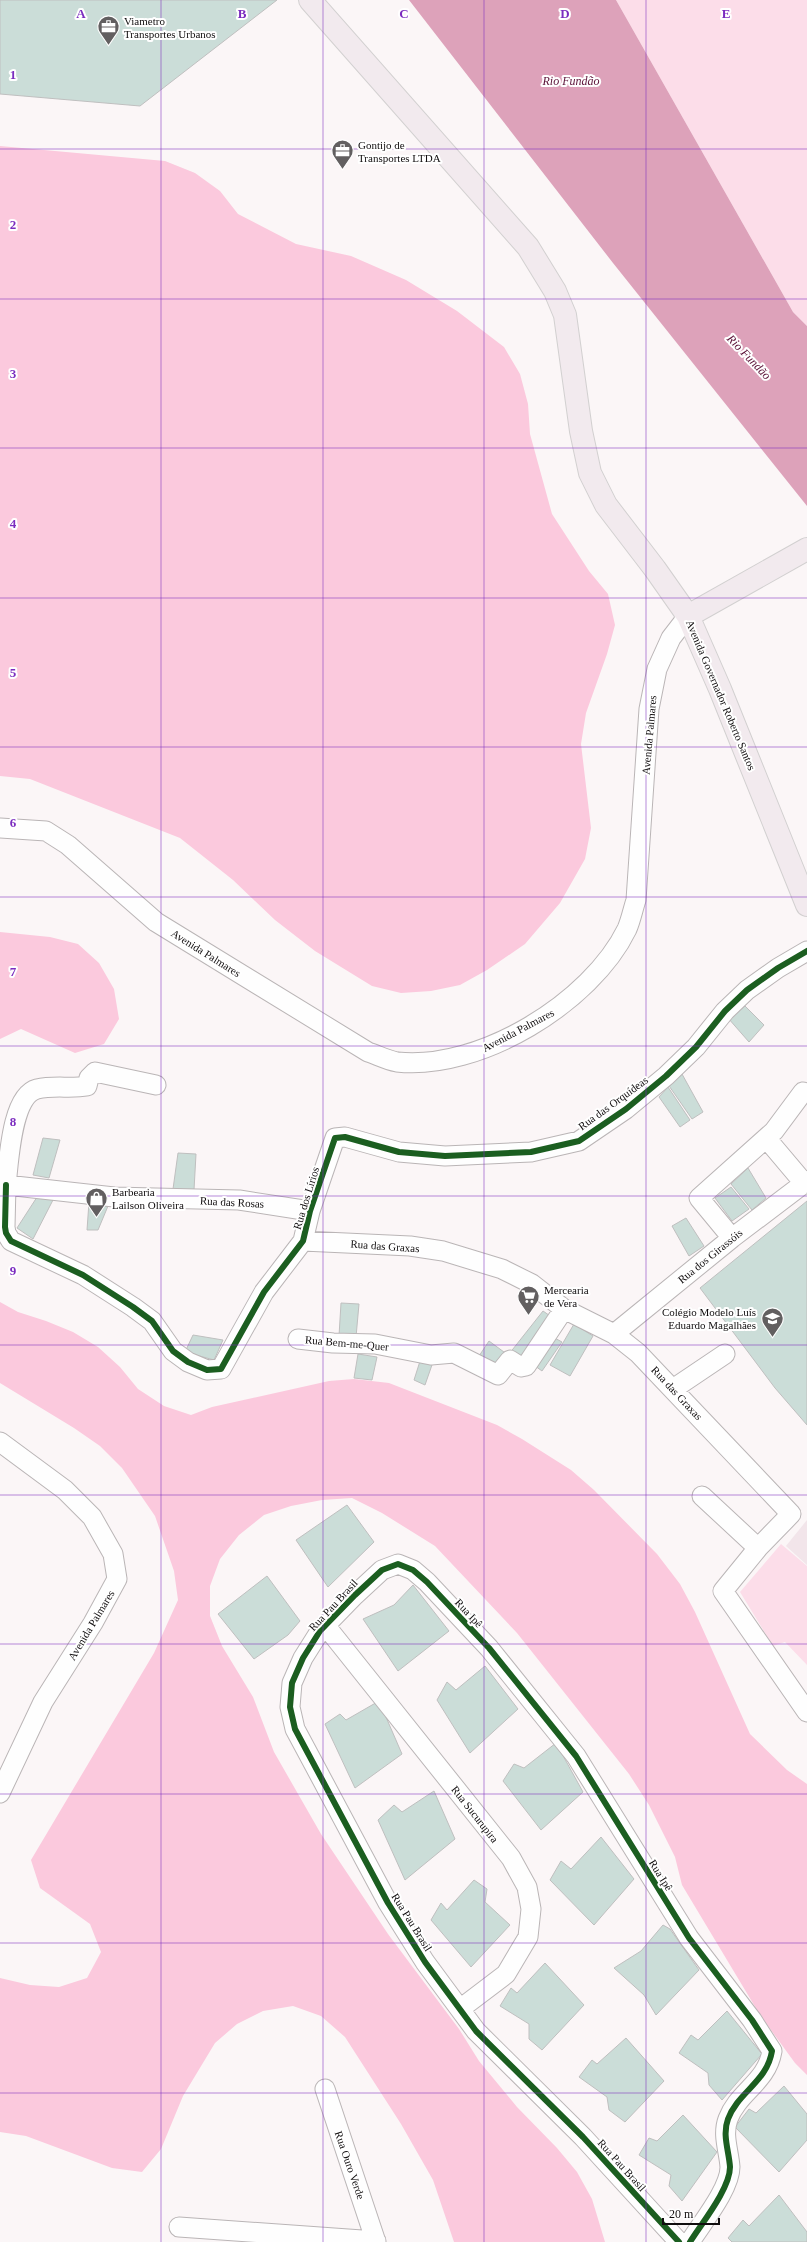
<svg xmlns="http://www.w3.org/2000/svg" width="807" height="2242" font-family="'Times New Roman',serif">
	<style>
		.built { fill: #f2e5ea }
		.green { fill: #fcdde9 }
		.forest { fill: #fbc9dd }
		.water { fill: #dda2ba }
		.building { fill: #cbddd8; stroke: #bfbfbf }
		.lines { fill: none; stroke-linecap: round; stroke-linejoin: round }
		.minor-casing { stroke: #bab5b6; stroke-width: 21 }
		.major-casing { stroke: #d2d0d0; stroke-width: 24 }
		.minor { stroke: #fefefe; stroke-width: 19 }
		.major { stroke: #f2eaee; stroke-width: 22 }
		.cycleway-casing { stroke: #fff; stroke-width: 8 }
		.cycleway { stroke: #1b5e20; stroke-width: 6 }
		.grid { fill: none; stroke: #7b2cbf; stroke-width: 1; stroke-opacity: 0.55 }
		.labels { text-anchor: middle; stroke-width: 4; stroke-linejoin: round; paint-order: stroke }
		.poi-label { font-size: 11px; fill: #100d0e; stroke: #fff; text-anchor: start }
		.street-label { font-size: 11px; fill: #100d0e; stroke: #fff }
		.water-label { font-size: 12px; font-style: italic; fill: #5a1036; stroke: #fff }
		.grid-label { font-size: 13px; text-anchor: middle; font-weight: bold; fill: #7b2cbf; stroke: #fff; stroke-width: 4; stroke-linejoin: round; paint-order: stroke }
	</style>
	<rect width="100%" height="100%" fill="#fbf6f7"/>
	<path class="built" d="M 807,1520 L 807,1565 L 786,1546 Z"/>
	<path class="green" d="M 616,0 L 807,0 L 807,326 L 793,312 Z
		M 781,1544 L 807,1566 L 807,1665 L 785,1642 L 773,1646 L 740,1592 Z"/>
	<path class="forest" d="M 0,146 L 165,161 L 195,173 L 220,191 L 238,214 L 296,244 L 351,256 L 406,280 L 457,311 L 504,347 L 520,374 L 528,404 L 530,434 L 552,514 L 589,571 L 608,594 L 615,625 L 607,654 L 586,713 L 581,744 L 591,828 L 585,859 L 560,903 L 525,944 L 487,970 L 460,985 L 431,991 L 401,993 L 372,986 L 315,951 L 275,920 L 233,880 L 180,838 L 30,779 L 0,776 Z
		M 0,932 L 50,937 L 78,944 L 99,963 L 114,989 L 119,1019 L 104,1044 L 75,1053 L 21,1029 L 0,1039 Z
		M 0,1302 L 18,1312 L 46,1321 L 73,1332 L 98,1347 L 120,1367 L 138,1389 L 164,1406 L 191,1415 L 212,1407 L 329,1381 L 354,1379 L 389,1383 L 497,1425 L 522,1439 L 571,1470 L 594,1490 L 657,1554 L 680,1584 L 695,1612 L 750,1734 L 787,1770 L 807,1784 L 807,2075 L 795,2063 L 760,2015 L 682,1885 L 675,1857 L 649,1805 L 629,1774 L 517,1633 L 435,1546 L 382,1513 L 352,1498 L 322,1500 L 291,1506 L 264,1515 L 239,1535 L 220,1559 L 210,1586 L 210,1616 L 222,1646 L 253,1697 L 274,1752 L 321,1834 L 388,1934 L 459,2029 L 479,2061 L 517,2107 L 557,2148 L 577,2172 L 592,2199 L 605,2242 L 454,2242 L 433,2180 L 401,2124 L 345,2037 L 321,2016 L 293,2006 L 263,2011 L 237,2024 L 215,2043 L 183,2096 L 161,2149 L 142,2172 L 112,2168 L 26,2136 L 0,2132 L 0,1978 L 30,1985 L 59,1987 L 87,1978 L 101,1952 L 90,1924 L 40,1888 L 31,1860 L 154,1653 L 178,1600 L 174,1571 L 155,1516 L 122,1468 L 100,1446 L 74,1428 L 0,1383 Z"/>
	<path class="water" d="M 409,0 L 616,0 L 793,312 L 807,326 L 807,506 L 613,263 Z"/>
	<path class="building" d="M 0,0 L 277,0 L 140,106 L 0,94 Z
		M 745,1006 L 764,1025 L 749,1042 L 728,1018 Z
		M 682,1074 L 703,1112 L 692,1119 L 667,1083 Z
		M 668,1087 L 690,1120 L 680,1127 L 659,1097 Z
		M 43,1138 L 60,1140 L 49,1178 L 33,1175 Z
		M 178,1153 L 196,1154 L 194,1190 L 173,1189 Z
		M 748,1168 L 766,1198 L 752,1210 L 731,1184 Z
		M 731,1187 L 749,1209 L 732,1221 L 715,1198 Z
		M 39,1194 L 53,1200 L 33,1239 L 17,1228 Z
		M 807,1201 L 807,1425 L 775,1388 L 700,1288 Z
		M 89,1202 L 108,1206 L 98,1230 L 87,1230 Z
		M 686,1218 L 704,1246 L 689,1256 L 672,1226 Z
		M 341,1303 L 359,1304 L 356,1337 L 339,1336 Z
		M 543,1311 L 556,1320 L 523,1364 L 509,1354 Z
		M 574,1324 L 593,1336 L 570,1376 L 550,1365 Z
		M 193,1335 L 223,1340 L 214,1360 L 185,1352 Z
		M 551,1336 L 562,1342 L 542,1371 L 531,1363 Z
		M 489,1341 L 508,1355 L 498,1371 L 479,1356 Z
		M 358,1354 L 377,1357 L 372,1380 L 354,1378 Z
		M 421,1358 L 433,1362 L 425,1385 L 414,1380 Z
		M 347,1505 L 374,1542 L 328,1587 L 296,1540 Z
		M 267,1576 L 300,1621 L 288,1635 L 254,1659 L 218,1614 Z
		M 413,1585 L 449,1631 L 398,1671 L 363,1619 L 394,1605 Z
		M 485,1666 L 518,1709 L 470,1753 L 437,1700 L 447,1682 L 456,1690 Z
		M 379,1701 L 402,1754 L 355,1788 L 325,1724 L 340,1714 L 346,1720 Z
		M 556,1743 L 583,1792 L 541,1830 L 503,1781 L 514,1764 L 524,1768 Z
		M 434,1791 L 455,1839 L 405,1880 L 378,1820 L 394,1805 L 402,1812 Z
		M 601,1837 L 634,1879 L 594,1925 L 550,1880 L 561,1861 L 571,1869 Z
		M 474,1880 L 487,1889 L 485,1902 L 510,1925 L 471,1967 L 431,1920 L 441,1903 L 447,1910 Z
		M 663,1925 L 670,1929 L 699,1970 L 656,2015 L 644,1995 L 614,1968 L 641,1951 Z
		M 545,1963 L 584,2005 L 542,2050 L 529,2039 L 529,2024 L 500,2006 L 511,1988 L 517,1993 Z
		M 727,2011 L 762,2054 L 722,2100 L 709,2085 L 708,2073 L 679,2053 L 691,2035 L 698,2040 Z
		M 626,2038 L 664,2081 L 625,2122 L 609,2110 L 607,2097 L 579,2077 L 592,2060 L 597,2064 Z
		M 784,2086 L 807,2114 L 807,2140 L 779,2172 L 735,2127 L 749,2109 L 756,2113 Z
		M 683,2115 L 717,2152 L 682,2201 L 669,2186 L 671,2175 L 639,2155 L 649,2138 L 657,2141 Z
		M 779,2195 L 807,2232 L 807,2242 L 732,2242 L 728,2238 L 743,2220 L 749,2226 Z"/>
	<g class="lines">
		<defs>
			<path id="minor" d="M 0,828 L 46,831 L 68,845 L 156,922 L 368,1052 C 377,1055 387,1060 397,1062 C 479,1071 591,1003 627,929 C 631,920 633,909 636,900 L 649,709 L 657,669 L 671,638 L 688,616
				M 156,1085 L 95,1072 L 89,1078 L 87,1086 C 71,1089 54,1085 37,1089 C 11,1096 9,1162 6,1185 L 114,1197 L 239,1200 L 310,1211
				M 766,1138 L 804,1183
				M 6,1185 L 5,1227 L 6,1233 L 11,1241 L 83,1275 L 133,1307 L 152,1321 L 173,1351 L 188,1362 L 207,1370 L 221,1369 L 264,1292 L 303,1241 L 310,1211 L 335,1138 L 345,1137 L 399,1152 L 445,1156 L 531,1152 L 579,1141 L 626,1109 L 666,1076 L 696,1047 L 725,1011 L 747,990 L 778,968 L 807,951
				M 732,1238 L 699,1198 L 774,1131 L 803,1092
				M 303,1241 L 410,1246 L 443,1251 L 502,1269 L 532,1284 L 564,1309 L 614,1334 L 638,1353 L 791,1514 L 758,1548 L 723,1591 L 807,1712
				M 614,1334 L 732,1238 L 807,1181
				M 298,1339 L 333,1343 L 375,1344 L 431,1355 L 454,1353 L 498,1375 L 510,1360 L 521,1367 L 526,1366 L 564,1309
				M 673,1389 L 725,1354
				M 0,1442 L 65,1490 L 92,1517 L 113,1554 L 117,1579 L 93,1623 L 43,1702 L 0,1793
				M 702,1496 L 758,1548
				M 325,1625 L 511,1858 L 527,1887 L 531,1909 L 528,1937 L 506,1974 L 460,2009
				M 325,2089 L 376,2242
				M 179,2227 L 376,2241
				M 679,2242 L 583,2137 L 476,2031 L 425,1962 L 388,1903 L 295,1729 L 290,1707 L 292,1683 L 303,1658 L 320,1631 L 355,1595 L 382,1570 L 398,1564 L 413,1570 L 427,1582 L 489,1648 L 576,1756 L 689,1938 L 752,2020 L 772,2051 C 767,2082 738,2092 728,2119 C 722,2135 729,2151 730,2167 C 730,2189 701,2224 690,2242"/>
			<path id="major" d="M 310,0 L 528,247 L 555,291 L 565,315 L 581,431 L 590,473 L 606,505 L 655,569 L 688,616 L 720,689 L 807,905
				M 688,616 L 807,549"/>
		</defs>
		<use href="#minor" class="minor-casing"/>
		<use href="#major" class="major-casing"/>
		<use href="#minor" class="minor"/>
		<use href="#major" class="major"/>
		<defs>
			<path id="cycleway" d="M 6,1185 L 5,1227 L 6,1233 L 11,1241 L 83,1275 L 133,1307 L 152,1321 L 173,1351 L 188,1362 L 207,1370 L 221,1369 L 264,1292 L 303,1241 L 310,1211 L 335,1138 L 345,1137 L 399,1152 L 445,1156 L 531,1152 L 579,1141 L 626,1109 L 666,1076 L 696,1047 L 725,1011 L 747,990 L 778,968 L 807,951
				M 679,2242 L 583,2137 L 476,2031 L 425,1962 L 388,1903 L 295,1729 L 290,1707 L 292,1683 L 303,1658 L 320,1631 L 355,1595 L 382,1570 L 398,1564 L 413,1570 L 427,1582 L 489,1648 L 576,1756 L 689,1938 L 752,2020 L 772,2051 C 767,2082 738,2092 728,2119 C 722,2135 729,2151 730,2167 C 730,2189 701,2224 690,2242"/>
		</defs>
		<use href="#cycleway" class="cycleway-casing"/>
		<use href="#cycleway" class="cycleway"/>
	</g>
	<path class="grid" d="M 161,0 L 161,2242M 323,0 L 323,2242M 484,0 L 484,2242M 646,0 L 646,2242M 0,149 L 807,149M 0,299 L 807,299M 0,448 L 807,448M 0,598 L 807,598M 0,747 L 807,747M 0,897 L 807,897M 0,1046 L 807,1046M 0,1196 L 807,1196M 0,1345 L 807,1345M 0,1495 L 807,1495M 0,1644 L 807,1644M 0,1794 L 807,1794M 0,1943 L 807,1943M 0,2093 L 807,2093"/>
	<defs>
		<symbol id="office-pin" viewBox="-11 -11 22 30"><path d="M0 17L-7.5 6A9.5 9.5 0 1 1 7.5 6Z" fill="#625f60" stroke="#fff"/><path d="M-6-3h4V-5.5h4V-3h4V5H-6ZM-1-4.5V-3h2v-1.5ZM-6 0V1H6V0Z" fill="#fff"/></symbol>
		<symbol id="shop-pin" viewBox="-11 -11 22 30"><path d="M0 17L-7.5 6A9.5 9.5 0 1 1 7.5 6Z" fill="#625f60" stroke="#fff"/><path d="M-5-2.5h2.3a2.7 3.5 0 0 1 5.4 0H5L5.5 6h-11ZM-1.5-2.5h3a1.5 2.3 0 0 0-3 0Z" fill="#fff"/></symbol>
		<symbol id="supermarket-pin" viewBox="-11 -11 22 30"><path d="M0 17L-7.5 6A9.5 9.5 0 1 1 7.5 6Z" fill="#625f60" stroke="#fff"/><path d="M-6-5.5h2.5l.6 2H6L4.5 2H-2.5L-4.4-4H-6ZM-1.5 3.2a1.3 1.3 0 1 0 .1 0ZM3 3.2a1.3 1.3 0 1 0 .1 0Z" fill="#fff"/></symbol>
		<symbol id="school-pin" viewBox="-11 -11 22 30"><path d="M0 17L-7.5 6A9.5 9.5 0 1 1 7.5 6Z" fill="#625f60" stroke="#fff"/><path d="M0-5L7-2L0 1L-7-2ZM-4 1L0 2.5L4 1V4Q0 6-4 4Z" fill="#fff"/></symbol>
	</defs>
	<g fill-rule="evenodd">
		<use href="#office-pin" x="96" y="14" width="25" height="34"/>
		<use href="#office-pin" x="330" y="138" width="25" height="34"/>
		<use href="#shop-pin" x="84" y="1186" width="25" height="34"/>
		<use href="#supermarket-pin" x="516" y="1284" width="25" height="34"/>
		<use href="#school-pin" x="760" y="1306" width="25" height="34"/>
	</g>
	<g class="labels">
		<g class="poi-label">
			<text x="124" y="25">Viametro<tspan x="124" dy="13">Transportes Urbanos</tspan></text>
			<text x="358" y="149">Gontijo de<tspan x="358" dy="13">Transportes LTDA</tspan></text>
			<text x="112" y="1196">Barbearia<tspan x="112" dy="13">Lailson Oliveira</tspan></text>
			<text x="544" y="1294">Mercearia<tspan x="544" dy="13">de Vera</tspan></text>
			<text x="756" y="1316" text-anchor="end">Colégio Modelo Luís<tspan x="756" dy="13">Eduardo Magalhães</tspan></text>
		</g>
		<g class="street-label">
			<text transform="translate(721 695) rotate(67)" y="4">Avenida Governador Roberto Santos</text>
			<text transform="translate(649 735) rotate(-85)" y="4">Avenida Palmares</text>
			<text transform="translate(206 953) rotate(32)" y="4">Avenida Palmares</text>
			<text transform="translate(518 1030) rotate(-28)" y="4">Avenida Palmares</text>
			<text transform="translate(613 1103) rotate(-36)" y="4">Rua das Orquídeas</text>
			<text transform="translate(306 1198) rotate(-73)" y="4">Rua dos Lírios</text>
			<text transform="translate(232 1202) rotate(3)" y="4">Rua das Rosas</text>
			<text transform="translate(385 1246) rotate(4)" y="4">Rua das Graxas</text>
			<text transform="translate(710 1256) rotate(-39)" y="4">Rua dos Girassóis</text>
			<text transform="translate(347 1343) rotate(5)" y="4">Rua Bem-me-Quer</text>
			<text transform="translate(677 1393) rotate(47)" y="4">Rua das Graxas</text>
			<text transform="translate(333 1605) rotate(-47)" y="4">Rua Pau Brasil</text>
			<text transform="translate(469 1613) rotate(47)" y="4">Rua Ipê</text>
			<text transform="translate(91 1625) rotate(-59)" y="4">Avenida Palmares</text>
			<text transform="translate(475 1814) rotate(52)" y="4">Rua Sucurupira</text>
			<text transform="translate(661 1875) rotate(58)" y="4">Rua Ipê</text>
			<text transform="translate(412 1922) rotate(58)" y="4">Rua Pau Brasil</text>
			<text transform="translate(350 2165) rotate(71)" y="4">Rua Ouro Verde</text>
			<text transform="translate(622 2165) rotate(48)" y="4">Rua Pau Brasil</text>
		</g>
		<g class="water-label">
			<text x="571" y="85">Rio Fundão</text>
			<text transform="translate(749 357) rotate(46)" y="4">Rio Fundão</text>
		</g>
	</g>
	<g class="grid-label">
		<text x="81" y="18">A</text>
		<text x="242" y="18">B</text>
		<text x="404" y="18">C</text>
		<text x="565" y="18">D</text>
		<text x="726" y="18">E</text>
		<text x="13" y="79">1</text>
		<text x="13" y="229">2</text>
		<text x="13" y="378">3</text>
		<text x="13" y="528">4</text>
		<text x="13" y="677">5</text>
		<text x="13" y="827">6</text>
		<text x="13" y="976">7</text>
		<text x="13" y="1126">8</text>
		<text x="13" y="1275">9</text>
	</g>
	<path d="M663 2218v6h56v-6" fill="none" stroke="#100d0e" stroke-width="2"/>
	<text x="669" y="2218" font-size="12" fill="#100d0e" stroke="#ffffff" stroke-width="3" paint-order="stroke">20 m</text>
</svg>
